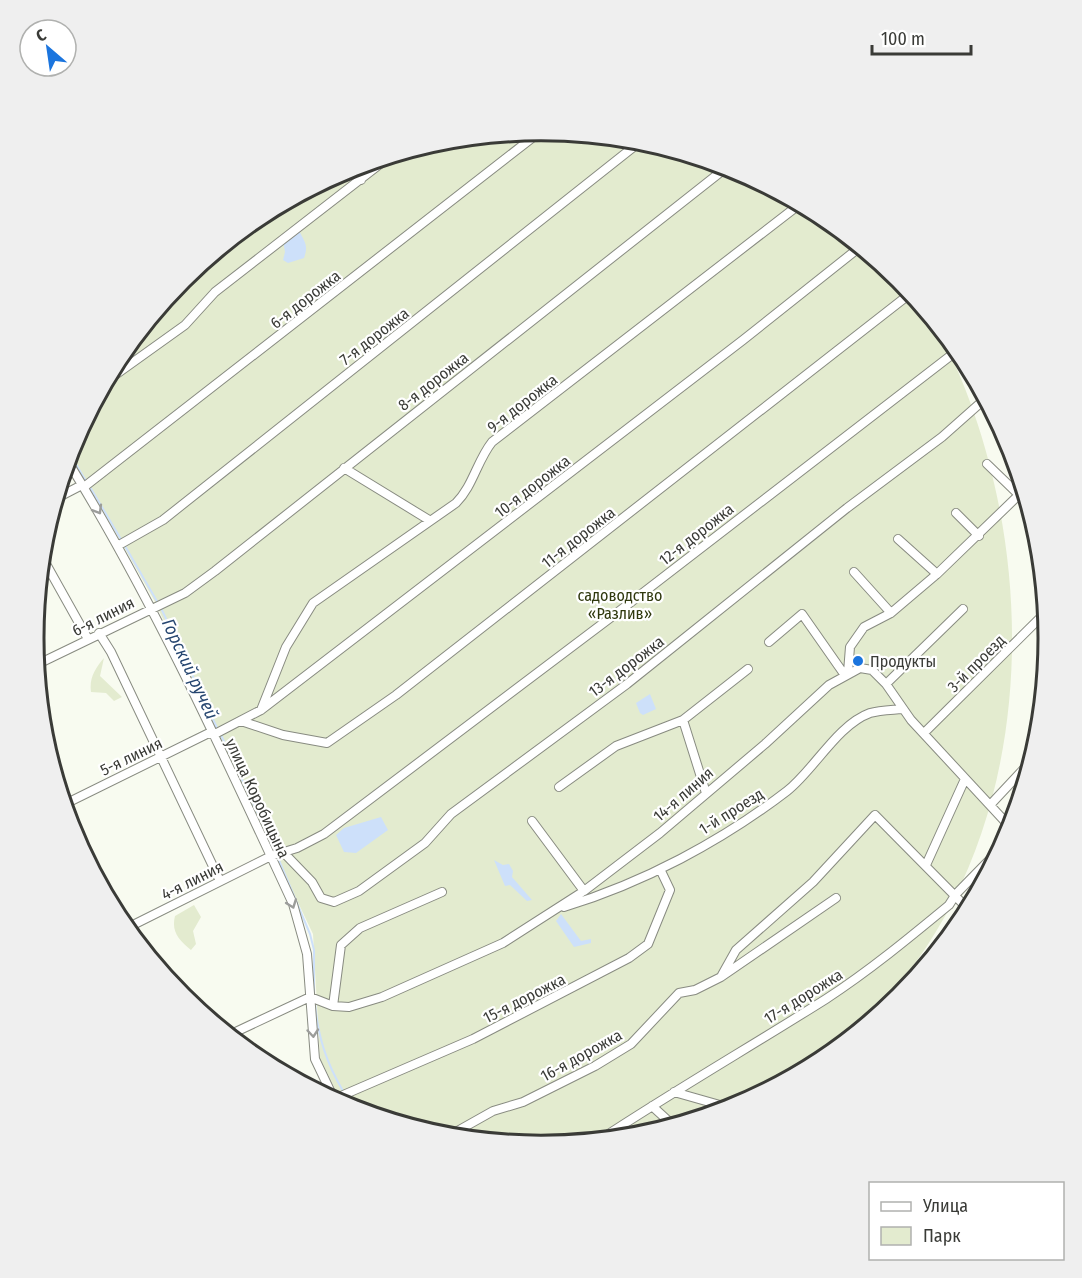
<svg xmlns="http://www.w3.org/2000/svg" width="1082" height="1278" font-family="'Fira Sans Condensed',sans-serif">
	<style>
		.green { fill: #e3ebcf }
		.water { fill: #cde0fa }
		.lines { fill: none; stroke-linecap: round; stroke-linejoin: round }
		.stream { stroke: #cde0fa; stroke-width: 2 }
		.street-casing { stroke: #888b81; stroke-width: 10 }
		.street { stroke: #fff; stroke-width: 8 }
		.oneway { stroke: #9c9d9b }
		.poi-dot { fill: #1b75de; stroke: #fff; stroke-width: 2 }
		.labels { text-anchor: middle; stroke-width: 4.5; stroke-linejoin: round; paint-order: stroke }
		.street-label { font-size: 16px; fill: #3a3b37; stroke: #fff }
		.park-label { font-size: 16px; fill: #2f380d; stroke: #fff }
		.poi-label { font-size: 16px; fill: #3a3b37; stroke: #fff; text-anchor: start }
		.water-label { font-size: 18px; font-style: italic; fill: #264670; stroke: #fff }
		.rim { fill: none; stroke: #3a3b37; stroke-width: 3 }
	</style>
	<rect width="100%" height="100%" fill="#f8fbf0"/>
	<path class="green" d="M 541,131 C 574,134 608,135 640,141 C 700,152 772,183 823,216 C 865,244 902,282 934,321 C 1082,599 1030,1019 688,1123 C 570,1159 459,1150 344,1107 L 320,1058 L 313,934 L 154,600 L 70,452 L 119,356 L 182,280 L 259,216 L 347,170 L 442,141 Z
		M 104,658 L 100,676 L 122,697 L 114,701 L 106,693 L 91,692 C 89,679 95,668 104,658 Z
		M 194,905 L 201,917 L 193,931 L 196,944 L 191,950 C 179,940 171,932 175,916 Z"/>
	<path class="water" d="M 299,230 C 304,242 309,244 304,258 L 288,263 L 283,260 L 285,252 L 283,241 Z
		M 650,694 L 656,709 L 643,715 L 640,713 L 636,703 Z
		M 381,817 L 388,830 L 356,853 L 344,852 L 336,835 L 344,828 Z
		M 494,860 L 503,865 L 509,864 L 513,871 L 512,877 L 532,900 L 527,901 L 510,885 L 505,886 Z
		M 561,914 L 581,941 L 591,939 L 591,943 L 574,947 L 556,921 Z"/>
	<g class="lines">
		<path class="stream" d="M 69,453 L 86,481
			M 90,487 L 122,541
			M 125,546 L 158,603
			M 161,608 L 218,730
			M 221,735 L 276,852
			M 278,858 L 310,934 L 314,950 L 314,995
			M 315,1003 C 318,1037 326,1062 343,1091
			M 347,1100 L 353,1110"/>
		<defs>
			<path id="street" d="M 357,167 L 361,180
				M 104,383 L 185,325 L 215,292 L 389,157
				M 67,460 C 154,601 223,753 293,904 L 307,954 L 315,1059 L 336,1103
				M 987,464 L 1019,495
				M 344,468 L 429,520
				M 84,487 L 541,131
				M 55,499 L 82,485
				M 956,513 L 979,536
				M 898,539 L 937,574
				M 119,545 L 163,520 L 641,141
				M 41,555 L 88,639
				M 854,572 L 891,613
				M 99,633 L 111,652 L 220,881
				M 769,642 L 802,614 L 844,674
				M 36,665 L 185,593 L 215,571 L 727,167
				M 848,672 L 850,647 L 864,627 L 891,613 L 937,574 L 1024,490
				M 886,684 L 963,609
				M 261,710 L 286,647 L 313,603 L 456,503 C 473,486 477,461 492,442 L 800,204
				M 683,720 L 706,793
				M 241,721 L 283,735 L 327,743 L 396,695 L 911,293
				M 924,733 L 1046,612
				M 213,735 L 261,710 L 743,340 L 860,247
				M 559,787 L 616,746 L 683,720 L 748,669
				M 991,804 L 1033,759
				M 63,805 L 211,732
				M 532,821 L 584,891
				M 284,853 L 312,882 L 321,898 L 334,902 L 359,891 L 425,843 L 451,814 L 627,684 L 847,508 L 942,437 L 986,398
				M 926,865 L 965,779
				M 564,907 C 643,883 722,841 787,791 C 814,770 837,725 870,713 C 880,710 892,710 902,709
				M 125,929 L 271,856 L 297,848 L 324,834 L 622,609 L 958,350
				M 722,975 L 736,950 L 813,882 L 875,815 L 969,910
				M 333,1006 L 341,945 L 360,928 L 442,892
				M 227,1036 L 310,997 L 333,1006 L 349,1007 L 382,997 L 503,943 L 584,891 L 660,833 L 765,744 L 829,685 L 860,668 L 872,670 L 886,684 L 911,720 L 1012,829
				M 674,1092 L 734,1109
				M 334,1099 L 473,1039 L 629,958 L 648,944 L 670,890 L 660,869
				M 652,1106 L 675,1127
				M 445,1138 L 493,1111 L 523,1102 L 595,1066 L 631,1044 L 679,993 L 695,990 L 721,977 L 836,898
				M 598,1141 C 672,1092 750,1047 826,999 C 869,971 909,938 949,905 L 956,894 L 1004,845"/>
		</defs>
		<use href="#street" class="street-casing"/>
		<use href="#street" class="street"/>
	</g>
	<defs><path id="oneway-chevron" d="M-2-3.5L2.5 0L-2 3.5" fill="none" stroke-width="1.6" stroke-linecap="round" stroke-linejoin="round" transform="scale(1.5)"/></defs>
	<g class="oneway">
		<use href="#oneway-chevron" transform="translate(98 510) rotate(59)"/>
		<use href="#oneway-chevron" transform="translate(292 904) rotate(70)"/>
		<use href="#oneway-chevron" transform="translate(313 1033) rotate(85)"/>
	</g>
	<circle class="poi-dot" cx="858" cy="661" r="6"/>
	<g class="labels">
		<g class="street-label">
			<text transform="translate(305 299) rotate(-38)" y="6">6-я дорожка</text>
			<text transform="translate(374 336) rotate(-38)" y="6">7-я дорожка</text>
			<text transform="translate(433 381) rotate(-38)" y="6">8-я дорожка</text>
			<text transform="translate(522 403) rotate(-38)" y="6">9-я дорожка</text>
			<text transform="translate(532 486) rotate(-38)" y="6">10-я дорожка</text>
			<text transform="translate(696 534) rotate(-38)" y="6">12-я дорожка</text>
			<text transform="translate(578 537) rotate(-38)" y="6">11-я дорожка</text>
			<text transform="translate(103 616) rotate(-27)" y="6">6-я линия</text>
			<text transform="translate(976 663) rotate(-45)" y="6">3-й проезд</text>
			<text transform="translate(626 666) rotate(-37)" y="6">13-я дорожка</text>
			<text transform="translate(131 756) rotate(-26)" y="6">5-я линия</text>
			<text transform="translate(683 794) rotate(-41)" y="6">14-я линия</text>
			<text transform="translate(258 798) rotate(65)" y="6">улица Коробицына</text>
			<text transform="translate(731 811) rotate(-32)" y="6">1-й проезд</text>
			<text transform="translate(192 880) rotate(-27)" y="6">4-я линия</text>
			<text transform="translate(803 996) rotate(-32)" y="6">17-я дорожка</text>
			<text transform="translate(524 998) rotate(-27)" y="6">15-я дорожка</text>
			<text transform="translate(581 1055) rotate(-29)" y="6">16-я дорожка</text>
		</g>
		<g class="park-label">
			<text x="620" y="601">садоводство<tspan x="620" dy="18">«Разлив»</tspan></text>
		</g>
		<g class="poi-label">
			<text x="870" y="667">Продукты</text>
		</g>
		<g class="water-label">
			<text transform="translate(190 669) rotate(65)" y="6">Горский ручей</text>
		</g>
	</g>
	<path d="M0 0H1082V1278H0ZM44 638a497 497 0 1 1 994 0a497 497 0 1 1-994 0Z" fill="#efefef" fill-rule="evenodd"/>
	<path class="rim" d="M44 638a497 497 0 1 1 994 0a497 497 0 1 1-994 0Z"/>
	<rect x="869" y="1182" width="195" height="78" fill="#ffffff" stroke="#b0b1af" stroke-width="1.5"/>
	<rect x="881" y="1202" width="30" height="9" fill="#ffffff" stroke="#b0b1af" stroke-width="1.5"/>
	<text x="923" y="1212" font-size="18" fill="#3a3b37">Улица</text>
	<rect x="881" y="1227" width="30" height="18" fill="#e3ebcf" stroke="#b0b1af" stroke-width="1.5"/>
	<text x="923" y="1242" font-size="18" fill="#3a3b37">Парк</text>
	<g transform="translate(48 48) rotate(331)"><circle r="28" fill="#ffffff" stroke="#b0b1af" stroke-width="1.5"/>
	<path d="M0-4.5L10 22L0 15L-10 22Z" fill="#1b75de"/>
	<text y="-9" font-size="16" font-weight="bold" text-anchor="middle" fill="#3a3b37">С</text>
	</g>
	<path d="M872 45v9h99v-9" fill="none" stroke="#3a3b37" stroke-width="3"/>
	<text x="881" y="45" font-size="18" fill="#3a3b37" stroke="#ffffff" stroke-width="4.5" paint-order="stroke">100 m</text>
</svg>
